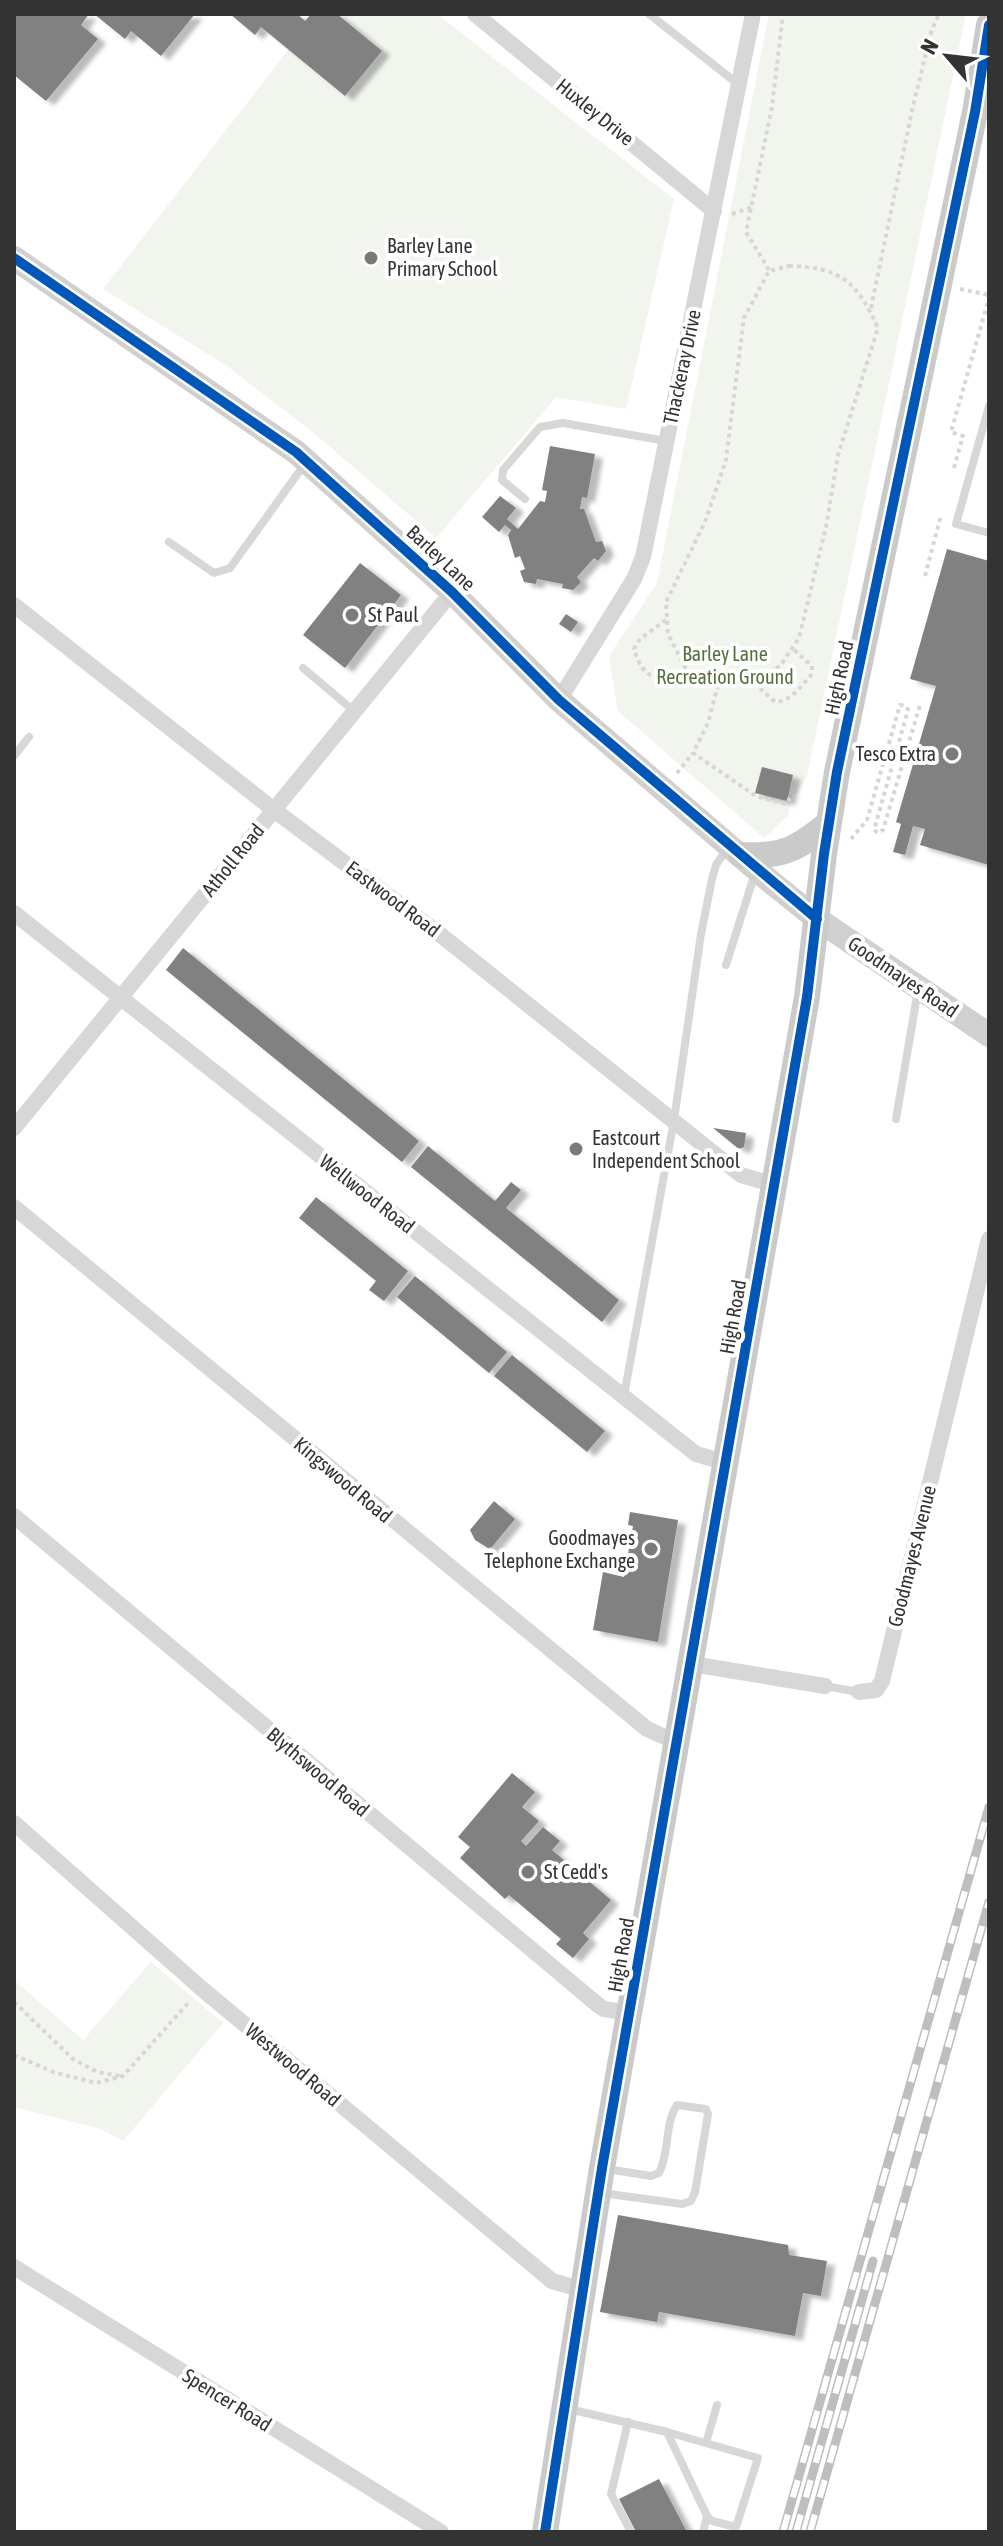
<svg xmlns="http://www.w3.org/2000/svg" width="1003" height="2546" font-family="'Asap Condensed',sans-serif">
	<style>
		.green { fill: #f1f5ed }
		.building { fill: #818181; filter: url(#shadow) }
		.lines { fill: none; stroke-linecap: round; stroke-linejoin: round }
		.path { stroke: #d6d6d6; stroke-width: 4; stroke-dasharray: 4 4; stroke-linecap: butt }
		.service { stroke: #d7d7d7; stroke-width: 8 }
		.minor { stroke: #d7d7d7; stroke-width: 16 }
		.secondary { stroke: #d0d0d0; stroke-width: 24 }
		.primary { stroke: #cacaca; stroke-width: 26 }
		.rail-casing { stroke: #bebebe; stroke-width: 9 }
		.rail { stroke: #fff; stroke-width: 6; stroke-dasharray: 18; stroke-linecap: butt }
		.cycleway-casing { stroke: #fff; stroke-width: 15 }
		.cycleway { stroke: #0057b8; stroke-width: 10 }
		.poi-dot { fill: #7a7a7a; stroke: #fff; stroke-width: 3 }
		.labels { text-anchor: middle; stroke-width: 8; stroke-linejoin: round; paint-order: stroke }
		.street-label { font-size: 20px; fill: #333; stroke: #fff }
		.poi-label { font-size: 20px; fill: #333; stroke: #fff; text-anchor: start }
		.park-label { font-size: 20px; fill: #56703f; stroke: #fff }
	</style>
	<defs>
		<filter id="shadow"><feDropShadow dx="8" dy="4.5" stdDeviation="2" flood-color="#0004"/></filter>
	</defs>
	<rect width="100%" height="100%" fill="#fff"/>
	<path class="green" d="M 316,14 L 437,14 L 674,199 L 626,409 L 556,397 L 436,538 L 315,434 L 227,366 L 103,289 Z
		M 769,14 L 966,14 L 807,776 L 797,794 L 792,794 L 788,816 L 764,838 L 618,711 L 609,656 L 657,583 Z
		M 151,1962 L 223,2023 L 123,2141 L 101,2129 L 14,2107 L 14,1980 L 83,2040 Z"/>
	<path class="building" d="M 14,14 L 89,14 L 81,25 L 98,39 L 46,101 L 14,75 Z
		M 94,14 L 195,14 L 161,56 L 131,31 L 125,39 Z
		M 230,14 L 297,14 L 305,21 L 311,14 L 337,14 L 382,51 L 345,96 L 261,27 L 255,35 Z
		M 550,446 L 595,454 L 587,498 L 582,497 L 580,509 L 584,509 L 596,542 L 602,541 L 606,551 L 598,561 L 594,558 L 577,577 L 581,582 L 573,590 L 562,588 L 563,584 L 537,579 L 536,584 L 524,582 L 520,571 L 525,569 L 520,556 L 515,558 L 508,535 L 511,530 L 505,525 L 499,532 L 482,517 L 500,496 L 516,508 L 507,519 L 518,529 L 540,501 L 545,502 L 547,491 L 542,490 Z
		M 947,549 L 989,561 L 989,865 L 920,845 L 925,829 L 913,826 L 905,855 L 893,852 L 901,824 L 896,822 L 936,686 L 910,679 Z
		M 360,563 L 401,595 L 345,668 L 303,635 Z
		M 566,614 L 578,622 L 571,632 L 559,624 Z
		M 762,767 L 793,775 L 787,801 L 755,793 Z
		M 183,948 L 419,1141 L 402,1162 L 166,970 Z
		M 713,1128 L 746,1133 L 744,1147 L 739,1149 Z
		M 428,1146 L 495,1201 L 511,1182 L 521,1190 L 506,1208 L 619,1300 L 602,1322 L 411,1167 Z
		M 316,1197 L 408,1271 L 384,1301 L 369,1290 L 376,1281 L 299,1218 Z
		M 415,1276 L 507,1352 L 489,1373 L 397,1297 Z
		M 512,1355 L 605,1431 L 587,1452 L 494,1376 Z
		M 494,1501 L 515,1519 L 492,1547 L 488,1548 L 475,1540 L 470,1530 Z
		M 630,1512 L 678,1520 L 658,1642 L 593,1630 L 603,1572 L 624,1577 L 633,1526 L 628,1525 Z
		M 512,1773 L 535,1792 L 522,1807 L 539,1821 L 521,1841 L 526,1846 L 543,1827 L 560,1841 L 552,1850 L 611,1900 L 583,1933 L 589,1939 L 573,1958 L 556,1944 L 561,1939 L 509,1895 L 505,1899 L 460,1858 L 470,1847 L 458,1837 Z
		M 618,2215 L 788,2245 L 789,2255 L 827,2261 L 821,2296 L 803,2293 L 795,2336 L 659,2312 L 657,2322 L 600,2312 Z
		M 659,2479 L 687,2532 L 636,2532 L 619,2499 Z"/>
	<g class="lines">
		<path class="path" d="M 732,214 L 753,207
			M 789,266 C 841,267 857,282 878,328 L 838,455 L 826,527 L 799,638 L 783,662 L 762,682 L 718,685 L 686,669 L 668,634 L 666,602 L 705,522 L 726,460 L 744,318 L 769,271 Z
			M 769,270 L 746,232 L 772,107 L 783,14
			M 960,289 L 989,295
			M 871,308 L 913,106 L 932,29 L 939,14
			M 954,468 L 963,436 L 951,432 L 989,298
			M 925,576 L 941,515
			M 666,620 L 640,639 L 634,649 C 644,683 662,683 693,674
			M 754,683 L 775,702 C 792,701 801,686 812,674 L 812,666 L 792,648
			M 718,685 L 708,723 L 693,753 L 756,796 L 787,804 L 790,797
			M 677,773 L 693,753
			M 851,839 L 867,820 L 900,705 L 906,706 L 908,710 L 874,830 L 878,833 L 883,830 L 920,705
			M 14,2002 L 73,2059 L 97,2072 L 120,2076
			M 14,2055 L 53,2072 L 96,2083 L 123,2076 L 189,2002"/>
		<path class="service" d="M 649,14 L 738,84
			M 989,406 L 956,524 L 989,533
			M 525,499 L 502,480 L 503,470 L 540,427 L 563,423 L 666,441
			M 169,542 L 214,573 L 230,568 L 304,465
			M 303,668 L 354,711
			M 14,756 L 29,737
			M 726,965 L 755,873
			M 896,1119 L 918,990
			M 624,1396 L 674,1120 L 701,934 L 712,879 L 716,865 L 727,849
			M 825,1686 L 859,1692
			M 602,2193 L 682,2204 L 691,2201 L 695,2192 L 708,2114 L 706,2109 L 677,2105 C 664,2125 670,2152 659,2173 L 651,2176 L 607,2169
			M 569,2409 L 667,2432 L 758,2458 L 736,2527 L 712,2521 L 707,2516 L 667,2432
			M 628,2422 L 611,2494 L 631,2532
			M 706,2443 L 717,2405
			M 703,2532 L 707,2516"/>
		<path class="minor" d="M 475,14 L 714,211
			M 14,605 L 274,810 L 442,936 L 741,1175 L 775,1185
			M 559,700 L 634,579 L 643,557 L 753,14
			M 14,913 L 696,1454 L 727,1463
			M 14,1128 L 452,592
			M 14,1207 L 647,1729 L 678,1743
			M 14,1516 L 598,2005 L 604,2009 L 629,2013
			M 692,1664 L 825,1686
			M 859,1692 L 876,1690 L 882,1681 L 989,1239
			M 14,1823 L 201,1988 L 552,2281 L 583,2290
			M 14,2267 L 441,2532"/>
		<path class="secondary" d="M 14,258 L 296,452 L 452,592 L 559,700 L 771,882 L 817,919 L 989,1035"/>
		<path class="primary" d="M 741,855 C 784,857 797,849 829,823
			M 545,2532 L 602,2168 L 807,997 L 824,854 L 837,772 L 975,112 L 989,25"/>
		<defs>
			<path id="rail" d="M 783,2532 L 989,1807
				M 796,2532 L 873,2261
				M 810,2532 L 989,1902"/>
		</defs>
		<use href="#rail" class="rail-casing"/>
		<use href="#rail" class="rail"/>
		<defs>
			<path id="cycleway" d="M 14,258 L 296,452 L 452,592 L 559,700 L 817,919
				M 545,2532 L 602,2168 L 807,997 L 824,854 L 837,772 L 975,112 L 989,25"/>
		</defs>
		<use href="#cycleway" class="cycleway-casing"/>
		<use href="#cycleway" class="cycleway"/>
	</g>
	<g class="poi-dot">
		<circle cx="371" cy="258" r="8"/>
		<circle cx="352" cy="615" r="8"/>
		<circle cx="952" cy="754" r="8"/>
		<circle cx="576" cy="1149" r="8"/>
		<circle cx="651" cy="1549" r="8"/>
		<circle cx="528" cy="1872" r="8"/>
	</g>
	<g class="labels">
		<g class="street-label">
			<text transform="translate(595 112) rotate(39)" y="7">Huxley Drive</text>
			<text transform="translate(682 367) rotate(-78)" y="7">Thackeray Drive</text>
			<text transform="translate(441 558) rotate(43)" y="7">Barley Lane</text>
			<text transform="translate(839 678) rotate(-78)" y="7">High Road</text>
			<text transform="translate(233 860) rotate(-51)" y="7">Atholl Road</text>
			<text transform="translate(393 899) rotate(37)" y="7">Eastwood Road</text>
			<text transform="translate(903 977) rotate(34)" y="7">Goodmayes Road</text>
			<text transform="translate(367 1194) rotate(38)" y="7">Wellwood Road</text>
			<text transform="translate(733 1317) rotate(-80)" y="7">High Road</text>
			<text transform="translate(343 1480) rotate(40)" y="7">Kingswood Road</text>
			<text transform="translate(912 1556) rotate(-76)" y="7">Goodmayes Avenue</text>
			<text transform="translate(318 1772) rotate(40)" y="7">Blythswood Road</text>
			<text transform="translate(621 1955) rotate(-80)" y="7">High Road</text>
			<text transform="translate(293 2065) rotate(40)" y="7">Westwood Road</text>
			<text transform="translate(227 2400) rotate(32)" y="7">Spencer Road</text>
		</g>
		<g class="poi-label">
			<text x="387" y="253">Barley Lane<tspan x="387" dy="23">Primary School</tspan></text>
			<text x="368" y="622">St Paul</text>
			<text x="936" y="761" text-anchor="end">Tesco Extra</text>
			<text x="592" y="1145">Eastcourt<tspan x="592" dy="23">Independent School</tspan></text>
			<text x="635" y="1545" text-anchor="end">Goodmayes<tspan x="635" dy="23">Telephone Exchange</tspan></text>
			<text x="544" y="1879">St Cedd's</text>
		</g>
		<g class="park-label">
			<text x="725" y="661">Barley Lane<tspan x="725" dy="23">Recreation Ground</tspan></text>
		</g>
	</g>
	<rect width="1003" height="2546" fill="none" stroke="#333333" stroke-width="32"/>
	<g transform="translate(947 56) rotate(298)" stroke="#ffffff" stroke-width="6" paint-order="stroke">
	<path d="M0-6L14 30L0 20L-14 30Z" fill="#333333"/>
	<text y="-12" font-size="22" font-weight="bold" text-anchor="middle" fill="#333333">N</text>
	</g>
</svg>
